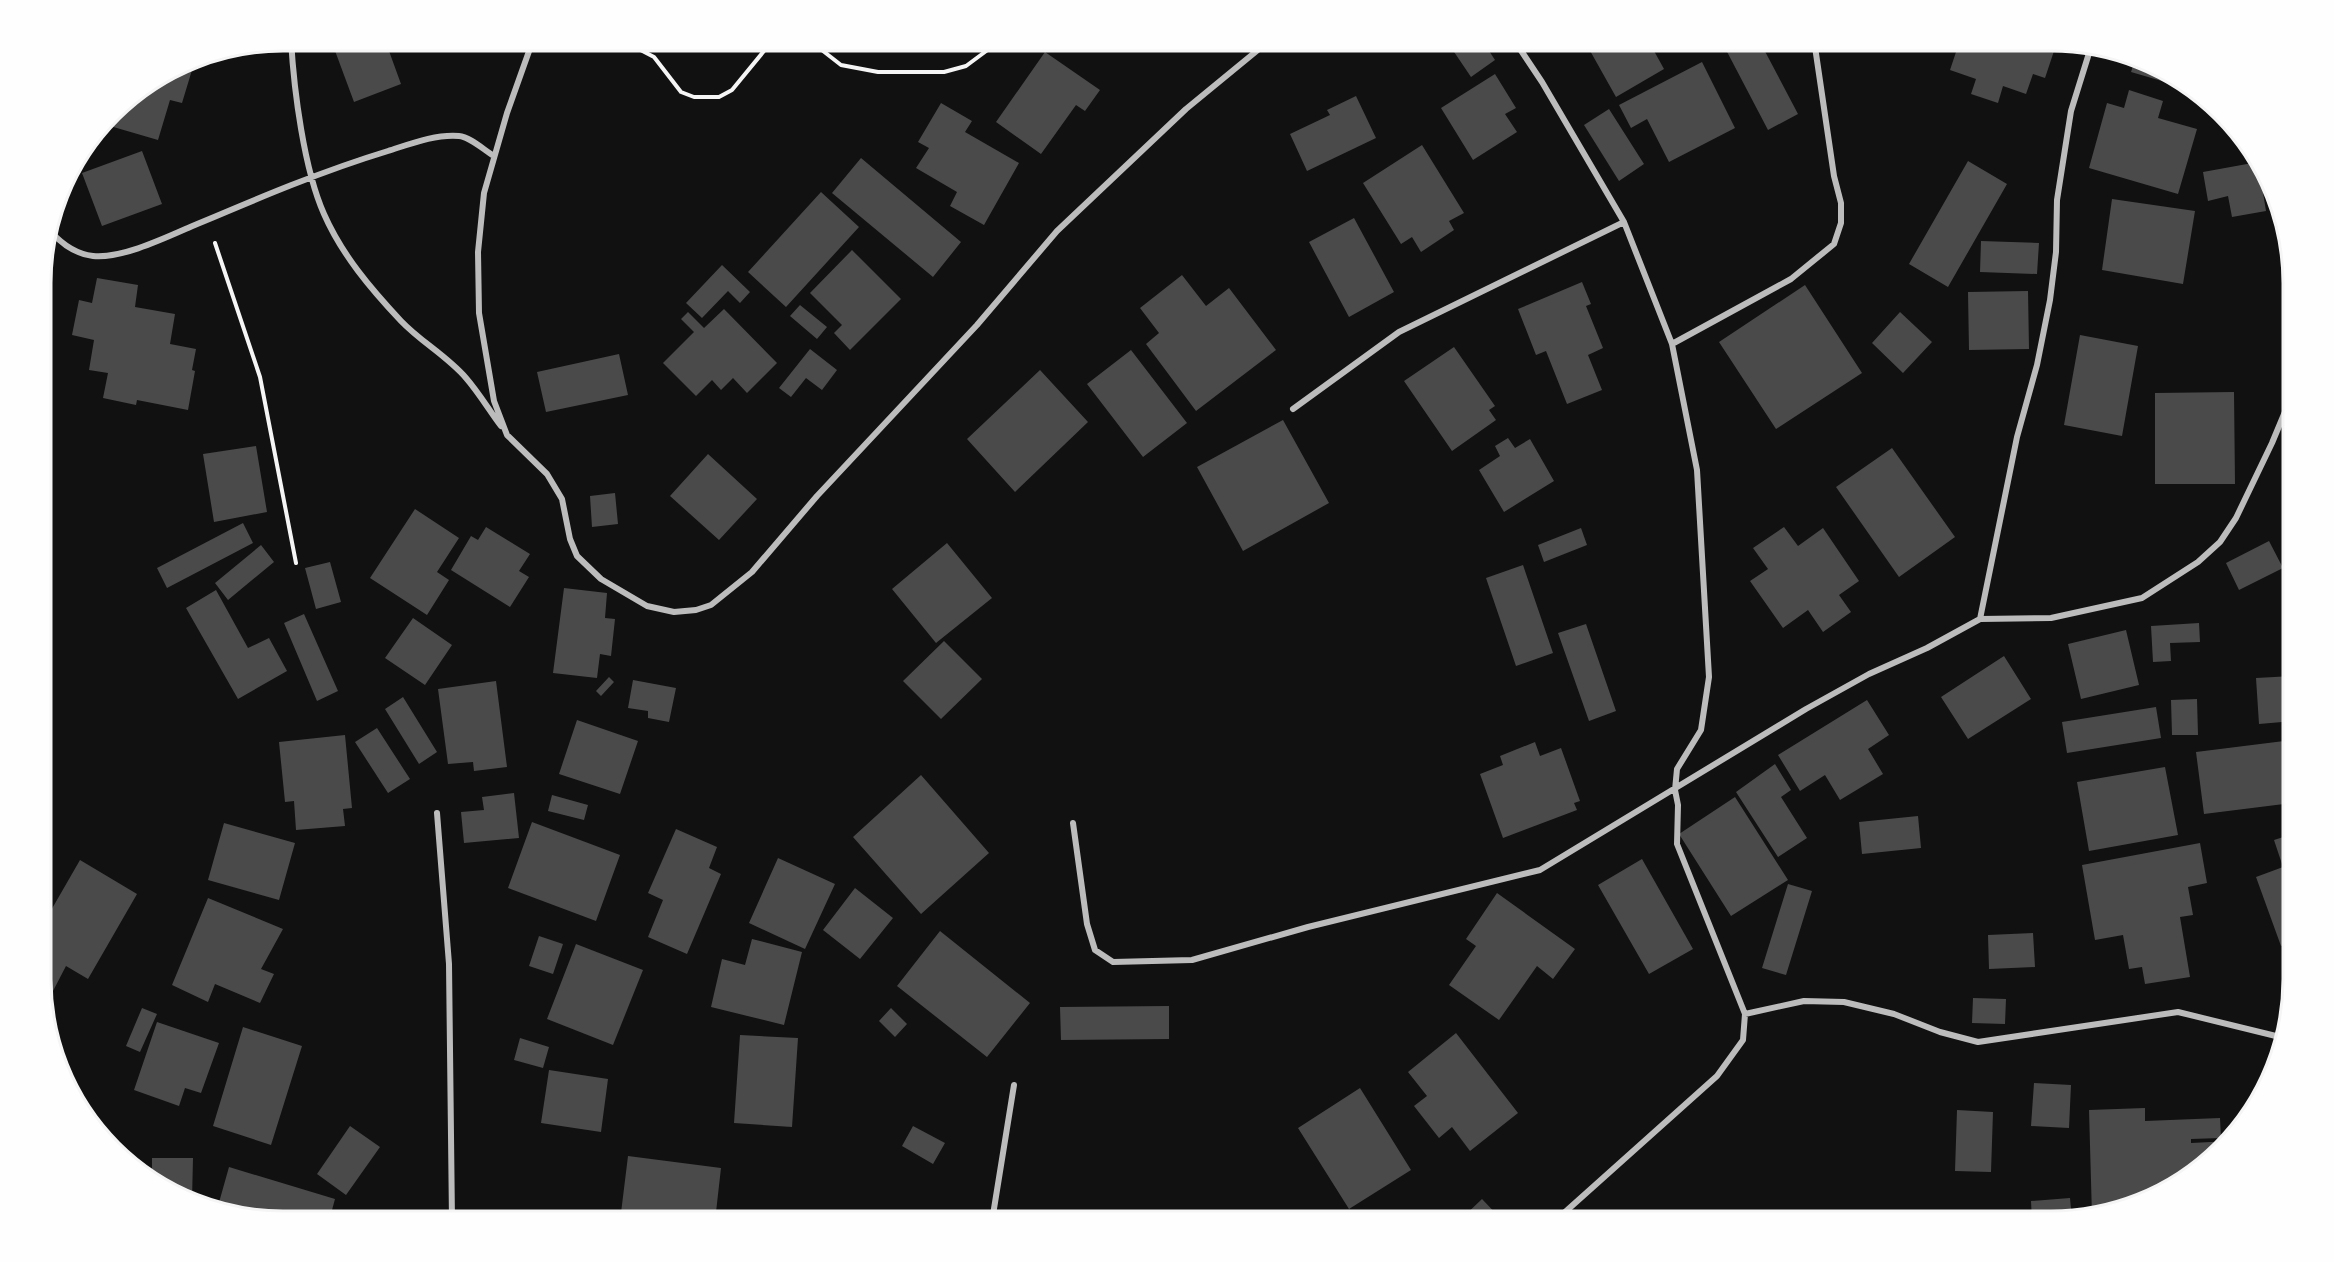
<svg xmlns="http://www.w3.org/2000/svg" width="2334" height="1262" font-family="Helvetica,sans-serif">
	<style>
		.building { fill: #4a4a4a }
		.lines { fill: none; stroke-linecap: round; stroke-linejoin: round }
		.path { stroke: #f5f5f5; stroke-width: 4 }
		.minor { stroke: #bcbcbc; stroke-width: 6 }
		.rim { fill: none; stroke: #f5f5f5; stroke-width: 3 }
	</style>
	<rect width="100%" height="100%" fill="#111"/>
	<path class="building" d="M 331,40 L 385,40 L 401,84 L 354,102 Z
		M 1446,40 L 1482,40 L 1495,60 L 1471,77 Z
		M 1584,40 L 1648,40 L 1664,69 L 1616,97 Z
		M 1734,40 L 1759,40 L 1798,114 L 1768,130 L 1724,46 Z
		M 1960,40 L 2051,40 L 2057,42 L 2045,78 L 2033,74 L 2026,94 L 2003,86 L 1998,103 L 1971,94 L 1976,79 L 1950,70 Z
		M 1045,52 L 1100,90 L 1085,111 L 1076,105 L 1041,154 L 996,122 Z
		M 2135,60 L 2159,66 L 2196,91 L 2131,72 Z
		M 1702,62 L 1735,128 L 1669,162 L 1647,119 L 1631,128 L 1619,105 Z
		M 179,66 L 192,70 L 182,103 L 170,100 L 158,140 L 110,126 L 114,112 L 123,101 Z
		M 1495,74 L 1516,108 L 1505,114 L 1517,132 L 1473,160 L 1441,108 Z
		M 2129,90 L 2163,101 L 2158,118 L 2197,129 L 2178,194 L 2089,168 L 2107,103 L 2124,108 Z
		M 1356,96 L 1376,138 L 1307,171 L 1290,134 L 1330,115 L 1327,110 Z
		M 941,103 L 972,121 L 965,132 L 1019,163 L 984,225 L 950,206 L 957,192 L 916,168 L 929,148 L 918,142 Z
		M 1609,109 L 1644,164 L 1619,181 L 1584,125 Z
		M 1422,145 L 1464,213 L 1449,221 L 1454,230 L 1421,252 L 1412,237 L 1401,244 L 1363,183 Z
		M 142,151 L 162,204 L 102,226 L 82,173 Z
		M 861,158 L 961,242 L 933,277 L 832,193 Z
		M 1968,161 L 2007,184 L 1948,287 L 1909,264 Z
		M 2258,162 L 2266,211 L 2232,217 L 2228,196 L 2208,201 L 2203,172 Z
		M 821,192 L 859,227 L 786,307 L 748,272 Z
		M 2112,199 L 2195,211 L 2183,284 L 2102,270 Z
		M 1354,218 L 1394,292 L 1349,317 L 1309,242 Z
		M 1981,241 L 2039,243 L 2037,274 L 1980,272 Z
		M 852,250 L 901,299 L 850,350 L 834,333 L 842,325 L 810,293 Z
		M 722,265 L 750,292 L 740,303 L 728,291 L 702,318 L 686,303 Z
		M 1182,275 L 1206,306 L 1229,288 L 1276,350 L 1196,411 L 1146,344 L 1159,333 L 1140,308 Z
		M 97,278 L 138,285 L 135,307 L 175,314 L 170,344 L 196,349 L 192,370 L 195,371 L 188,410 L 137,400 L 136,405 L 103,398 L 108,373 L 89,370 L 94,340 L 72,335 L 79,300 L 92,303 Z
		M 1582,282 L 1591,304 L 1586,306 L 1603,348 L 1588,355 L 1602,390 L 1567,404 L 1546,351 L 1536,355 L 1518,309 Z
		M 1805,285 L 1862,373 L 1776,429 L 1719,342 Z
		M 2028,291 L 2029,349 L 1969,350 L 1968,292 Z
		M 800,305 L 827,327 L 817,339 L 790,316 Z
		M 724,309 L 777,363 L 747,393 L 733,378 L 721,390 L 712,380 L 696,396 L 663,363 L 694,332 L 681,319 L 688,312 L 704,328 Z
		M 1900,312 L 1932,342 L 1903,373 L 1872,343 Z
		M 2080,335 L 2138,346 L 2122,436 L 2064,425 Z
		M 1454,347 L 1495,406 L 1489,410 L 1496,420 L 1452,451 L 1404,381 Z
		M 810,349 L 837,370 L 822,390 L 806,378 L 791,397 L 779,388 Z
		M 1131,350 L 1187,423 L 1143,457 L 1087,384 Z
		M 619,354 L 628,395 L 546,412 L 537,372 Z
		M 1040,370 L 1088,422 L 1015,492 L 967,439 Z
		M 2234,392 L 2235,484 L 2155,484 L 2155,393 Z
		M 1283,420 L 1329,503 L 1243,551 L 1197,467 Z
		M 1508,438 L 1515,448 L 1530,439 L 1554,481 L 1504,512 L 1479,470 L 1500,456 L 1495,446 Z
		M 256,446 L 267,512 L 214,522 L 203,454 Z
		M 1892,448 L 1955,537 L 1899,577 L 1836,487 Z
		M 708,454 L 757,499 L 719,540 L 670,496 Z
		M 615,493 L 618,524 L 592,527 L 590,496 Z
		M 415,509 L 459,538 L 437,572 L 449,580 L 427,615 L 370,578 Z
		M 243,523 L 253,543 L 167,588 L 157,568 Z
		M 486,527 L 530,554 L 519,571 L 529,577 L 510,607 L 451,570 L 471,536 L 478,540 Z
		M 1784,527 L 1798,546 L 1823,528 L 1859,581 L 1839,595 L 1851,612 L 1823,632 L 1808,610 L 1783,628 L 1750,581 L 1768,569 L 1753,548 Z
		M 1581,528 L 1587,545 L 1544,562 L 1538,545 Z
		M 2269,541 L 2283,568 L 2239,590 L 2226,563 Z
		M 947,543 L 992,598 L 936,643 L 892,589 Z
		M 261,545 L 274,562 L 228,600 L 215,583 Z
		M 330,562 L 341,602 L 316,609 L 305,568 Z
		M 1523,565 L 1553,653 L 1516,666 L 1486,578 Z
		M 564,588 L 607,593 L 605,618 L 615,619 L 611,656 L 600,654 L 597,678 L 553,673 Z
		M 216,590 L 248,648 L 269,638 L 287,671 L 238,699 L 186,608 Z
		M 304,614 L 338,691 L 317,701 L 284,623 Z
		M 413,618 L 452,645 L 425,685 L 385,658 Z
		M 2199,623 L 2200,642 L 2170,643 L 2171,661 L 2153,662 L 2151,626 Z
		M 1586,624 L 1616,711 L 1589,721 L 1558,633 Z
		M 2293,627 L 2293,644 L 2292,644 L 2288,628 Z
		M 2126,630 L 2139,685 L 2081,699 L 2068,644 Z
		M 944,641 L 982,679 L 941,719 L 903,681 Z
		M 2004,656 L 2031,699 L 1968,739 L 1941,697 Z
		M 2292,676 L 2293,721 L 2259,724 L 2256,678 Z
		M 609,677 L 614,682 L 601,696 L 596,691 Z
		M 633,680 L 676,688 L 669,722 L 648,718 L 648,711 L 628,708 Z
		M 496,681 L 507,767 L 474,771 L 473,762 L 448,764 L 438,689 Z
		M 403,697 L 437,752 L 419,764 L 385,709 Z
		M 2197,699 L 2198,735 L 2172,735 L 2171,700 Z
		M 1867,700 L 1889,735 L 1868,749 L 1883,774 L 1840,800 L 1825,775 L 1800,791 L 1778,755 Z
		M 2156,707 L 2161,738 L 2067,753 L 2062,722 Z
		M 577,720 L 638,741 L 620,794 L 559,774 Z
		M 377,728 L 410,779 L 388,793 L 355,742 Z
		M 345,735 L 352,808 L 343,809 L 345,826 L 296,830 L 294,801 L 285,802 L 279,742 Z
		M 2293,740 L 2293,803 L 2204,814 L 2196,752 Z
		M 1535,742 L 1540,756 L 1561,748 L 1580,801 L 1574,803 L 1577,810 L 1503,838 L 1480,774 L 1503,765 L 1500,756 Z
		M 1775,764 L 1791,790 L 1781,797 L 1807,838 L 1778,857 L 1736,792 Z
		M 2165,767 L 2178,835 L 2089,851 L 2077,782 Z
		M 921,775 L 989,853 L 921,914 L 853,837 Z
		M 514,793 L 519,838 L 464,843 L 461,812 L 484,810 L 482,797 Z
		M 552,795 L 588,805 L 584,820 L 548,811 Z
		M 1735,797 L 1788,880 L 1731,916 L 1679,834 Z
		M 1918,816 L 1921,848 L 1862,854 L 1859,822 Z
		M 532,822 L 620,855 L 596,921 L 508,888 Z
		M 224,823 L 295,843 L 279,900 L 208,880 Z
		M 676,829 L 717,847 L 709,868 L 721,874 L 687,954 L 648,937 L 663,900 L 648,893 Z
		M 2293,834 L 2293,941 L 2281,946 L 2256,877 L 2283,867 L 2274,840 Z
		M 2200,843 L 2207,883 L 2188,887 L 2193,915 L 2180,917 L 2190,977 L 2145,984 L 2142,967 L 2129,969 L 2123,935 L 2095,940 L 2082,865 Z
		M 778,858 L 835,884 L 805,949 L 749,923 Z
		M 1642,859 L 1693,949 L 1649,974 L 1598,885 Z
		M 80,860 L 137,894 L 88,979 L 66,966 L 53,991 L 43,985 L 42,926 Z
		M 1788,884 L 1812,891 L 1786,975 L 1762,968 Z
		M 855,888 L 893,918 L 860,959 L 823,930 Z
		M 1497,893 L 1575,949 L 1553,979 L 1537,966 L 1499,1020 L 1449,985 L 1476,946 L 1466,939 Z
		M 208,898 L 283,929 L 261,969 L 274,974 L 260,1003 L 215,984 L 208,1002 L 172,985 Z
		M 940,931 L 1030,1003 L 987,1057 L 897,986 Z
		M 2033,933 L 2035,967 L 1989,969 L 1988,935 Z
		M 539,936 L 563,944 L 553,974 L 529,966 Z
		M 752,939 L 802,952 L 784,1025 L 711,1007 L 722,959 L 745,965 Z
		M 576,944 L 643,970 L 613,1045 L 547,1019 Z
		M 1973,998 L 2006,999 L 2005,1024 L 1972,1023 Z
		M 1169,1006 L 1169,1039 L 1061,1040 L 1060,1007 Z
		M 142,1008 L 157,1014 L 140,1052 L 126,1046 Z
		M 891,1008 L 907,1024 L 895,1037 L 879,1021 Z
		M 157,1022 L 219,1043 L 201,1093 L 185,1088 L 179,1106 L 134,1090 Z
		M 243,1027 L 302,1046 L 271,1145 L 213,1126 Z
		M 1456,1033 L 1518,1113 L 1470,1151 L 1452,1127 L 1439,1138 L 1414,1106 L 1427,1096 L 1408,1072 Z
		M 740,1035 L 798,1038 L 792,1127 L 734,1123 Z
		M 520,1038 L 549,1047 L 543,1068 L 514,1060 Z
		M 549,1070 L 608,1079 L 601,1132 L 541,1123 Z
		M 2034,1083 L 2071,1085 L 2069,1128 L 2031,1126 Z
		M 1360,1088 L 1411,1170 L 1349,1209 L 1298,1128 Z
		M 2145,1108 L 2145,1121 L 2220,1118 L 2221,1138 L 2191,1139 L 2191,1143 L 2231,1141 L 2185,1181 L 2129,1209 L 2092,1216 L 2089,1110 Z
		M 1957,1110 L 1993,1112 L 1991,1172 L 1955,1171 Z
		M 350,1126 L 380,1147 L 346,1195 L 317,1174 Z
		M 913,1126 L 945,1143 L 933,1164 L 902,1146 Z
		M 628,1156 L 721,1168 L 715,1221 L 620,1221 Z
		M 152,1158 L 193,1158 L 192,1200 L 175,1196 L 152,1177 Z
		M 229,1167 L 335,1199 L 329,1221 L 283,1222 L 218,1206 Z
		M 2070,1198 L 2072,1220 L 2032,1221 L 2031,1201 Z
		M 1482,1199 L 1503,1221 L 1459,1221 Z"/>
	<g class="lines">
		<path class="path" d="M 607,40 L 631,45 L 654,57 L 681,92 L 694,97 L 719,97 L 732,90 L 773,40
			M 809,40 L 841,65 L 878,72 L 944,72 L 966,66 L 1001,40
			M 215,243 L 260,377 L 296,563"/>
		<path class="minor" d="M 291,40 C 294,91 304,169 324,214 C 342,255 371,289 401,321 C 421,342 447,356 466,378 C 479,393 489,410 501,426
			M 533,40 L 507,113 L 484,193 L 478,252 L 479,313 L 494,401 L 507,435 L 547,474 L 562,499 L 570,539 L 577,556 L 601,579 L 647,606 L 674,612 L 696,610 L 711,605 L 752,572 L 817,496 L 977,325 L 1057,231 L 1186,109 L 1270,40
			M 1514,40 L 1542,82 L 1624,222 L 1672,344 L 1697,470 L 1709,677 L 1701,730 L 1677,769 L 1675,790 L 1678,805 L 1677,844 L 1745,1014 L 1743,1040 L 1717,1076 L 1555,1221
			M 51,232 C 62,244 75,254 93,256 C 120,259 163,239 188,228 C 254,200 319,172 388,151 C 410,144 435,134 459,136 C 470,137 484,150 494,156
			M 1672,344 L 1791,279 L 1834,244 L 1841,223 L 1841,203 L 1834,176 L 1814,40
			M 1293,409 L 1399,332 L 1624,222
			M 1980,619 L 2017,437 L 2037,365 L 2050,300 L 2056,252 L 2057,200 L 2071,111 L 2090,50
			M 437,813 L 449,964 L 452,1221
			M 1073,823 L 1087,924 L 1095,950 L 1113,962 L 1192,960 L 1308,927 L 1540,870 L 1806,709 L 1869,674 L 1927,648 L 1980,619 L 2051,618 L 2142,598 L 2198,562 L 2220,542 L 2236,518 L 2272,443 L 2292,395
			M 1745,1014 L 1804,1001 L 1844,1002 L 1894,1014 L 1940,1032 L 1978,1042 L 2178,1012 L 2280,1037
			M 992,1221 L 1014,1085"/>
	</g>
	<path d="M0 0H2334V1262H0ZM283 51H2051A232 232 0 0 1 2283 283V979A232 232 0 0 1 2051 1211H283A232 232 0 0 1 51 979V283A232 232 0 0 1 283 51Z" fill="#fefefe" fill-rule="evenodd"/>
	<path class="rim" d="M283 51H2051A232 232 0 0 1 2283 283V979A232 232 0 0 1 2051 1211H283A232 232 0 0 1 51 979V283A232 232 0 0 1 283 51Z"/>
</svg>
